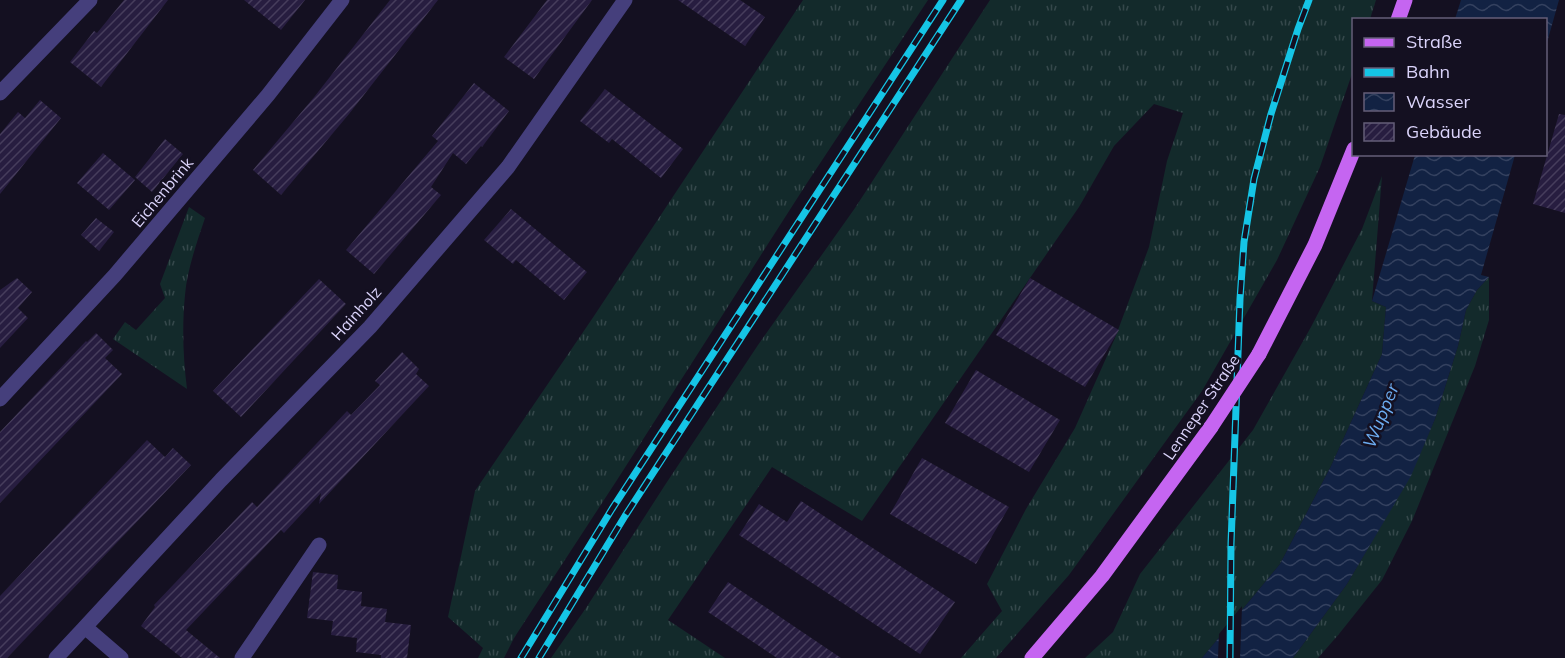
<svg xmlns="http://www.w3.org/2000/svg" width="1565" height="658" font-family="Mulish,sans-serif">
	<style>
		.grass { fill: url(#grass-tufts) }
		.water { fill: url(#water-waves) }
		.pier { fill: #141021 }
		.building { fill: url(#building-hatch) }
		.lines { fill: none; stroke-linecap: round; stroke-linejoin: round }
		.minor { stroke: #453f7c; stroke-width: 15 }
		.major { stroke: #c565f1; stroke-width: 15 }
		.rail-casing { stroke: #15c5e6; stroke-width: 7 }
		.rail { stroke: #141021; stroke-width: 4.5; stroke-dasharray: 14; stroke-linecap: butt }
		.major-bridge { stroke: #c565f1; stroke-width: 15 }
		.labels { text-anchor: middle; stroke-width: 5; stroke-linejoin: round; paint-order: stroke }
		.street-label { font-size: 16px; fill: #dbd4fb; stroke: #141021 }
		.water-label { font-size: 18px; font-style: italic; fill: #6cacf1; stroke: #141021 }
	</style>
	<defs>
		<pattern id="grass-tufts" width="24" height="20" patternUnits="userSpaceOnUse" patternTransform="scale(1.5)"><rect width="24" height="20" fill="#132a2b"/><path d="M3 7l-1-3M5 7V3M7 7l1-3M15 17l-1-3M17 17v-4M19 17l1-3" fill="none" stroke="#35484b"/></pattern>
		<pattern id="water-waves" width="16" height="10" patternUnits="userSpaceOnUse" patternTransform="scale(1.5)"><rect width="16" height="10" fill="#122243"/><path d="M0 5q4-4 8 0t8 0" fill="none" stroke="#34415f"/></pattern>
		<pattern id="building-hatch" width="6" height="6" patternUnits="userSpaceOnUse" patternTransform="scale(1.5)"><rect width="6" height="6" fill="#271d40"/><path d="M-1 1l2-2M0 6l6-6M5 7l2-2" fill="none" stroke="#463d5c"/></pattern>
	</defs>
	<rect width="100%" height="100%" fill="#141021"/>
	<path class="grass" d="M 803,0 L 928,0 L 807,183 L 617,480 L 514,638 L 504,658 L 478,658 L 483,648 L 448,617 L 475,491 L 594,316 Z
		M 990,0 L 1376,0 L 1370,19 L 1354,20 L 1353,71 L 1320,167 L 1277,260 L 1202,391 L 1069,575 L 996,658 L 961,658 L 1002,611 L 987,584 L 1026,509 L 1075,428 L 1115,338 L 1149,247 L 1167,161 L 1183,113 L 1154,104 L 1114,146 L 1079,207 L 862,521 L 772,467 L 668,620 L 725,658 L 551,658 L 586,608 L 665,485 L 758,345 L 855,208 Z
		M 1382,176 L 1372,301 L 1386,307 L 1382,354 L 1331,466 L 1280,564 L 1202,658 L 1085,658 L 1113,632 L 1140,574 L 1253,430 L 1311,327 L 1362,229 Z
		M 189,207 L 205,218 C 197,242 187,270 185,295 C 182,326 183,358 187,389 L 113,339 L 125,322 L 136,330 L 165,298 L 160,284 Z
		M 1489,277 L 1489,320 L 1475,366 L 1412,521 L 1382,580 L 1339,634 L 1318,658 L 1293,658 L 1347,584 L 1410,476 L 1435,419 L 1458,346 L 1466,310 L 1477,290 Z"/>
	<path class="water" d="M 1461,0 L 1559,0 L 1546,46 L 1546,20 L 1455,19 Z
		M 1415,155 L 1515,155 L 1481,275 L 1489,277 L 1477,290 L 1466,310 L 1458,346 L 1435,419 L 1411,476 L 1347,584 L 1293,658 L 1202,658 L 1280,564 L 1331,466 L 1382,354 L 1386,307 L 1372,301 Z"/>
	<path class="pier" d="M 1242,606 L 1240,658 L 1218,658 L 1219,634 Z"/>
	<path class="building" d="M 124,0 L 168,0 L 101,87 L 70,62 L 94,31 L 97,33 Z
		M 244,0 L 305,0 L 281,30 Z
		M 390,0 L 438,0 L 349,114 L 281,195 L 253,170 L 315,96 Z
		M 547,0 L 592,0 L 534,79 L 504,57 Z
		M 678,0 L 740,0 L 765,17 L 745,46 Z
		M 474,83 L 509,111 L 482,147 L 481,146 L 466,164 L 453,153 L 431,187 L 441,195 L 374,274 L 346,250 L 438,141 L 432,136 Z
		M 605,89 L 683,149 L 661,178 L 612,139 L 609,143 L 580,121 Z
		M 40,100 L 61,118 L 0,194 L 0,134 L 18,112 L 25,118 Z
		M 1559,114 L 1565,115 L 1565,213 L 1533,204 Z
		M 165,139 L 183,154 L 152,192 L 135,177 Z
		M 103,153 L 135,180 L 109,210 L 77,183 Z
		M 511,209 L 587,272 L 564,300 L 516,260 L 513,264 L 484,240 Z
		M 96,218 L 114,232 L 99,251 L 81,235 Z
		M 17,278 L 32,292 L 18,308 L 28,318 L 0,348 L 0,290 Z
		M 1030,278 L 1119,330 L 1085,387 L 996,335 Z
		M 319,279 L 346,304 L 241,417 L 213,391 Z
		M 96,333 L 113,350 L 105,358 L 122,374 L 0,503 L 0,432 L 86,341 L 87,342 Z
		M 402,352 L 419,369 L 416,374 L 429,386 L 319,504 L 321,493 L 284,533 L 281,530 L 186,630 L 220,658 L 182,658 L 141,626 L 155,607 L 154,605 L 252,502 L 257,507 L 347,411 L 351,415 L 380,385 L 375,381 Z
		M 976,370 L 1060,420 L 1029,472 L 945,423 Z
		M 147,440 L 165,457 L 173,448 L 191,465 L 7,658 L 0,658 L 0,596 Z
		M 922,458 L 1009,507 L 976,564 L 890,514 Z
		M 801,501 L 955,602 L 920,654 L 739,535 L 759,504 L 787,522 Z
		M 313,572 L 338,575 L 337,589 L 362,592 L 361,606 L 387,609 L 385,622 L 411,625 L 407,658 L 381,658 L 381,655 L 356,652 L 357,638 L 331,635 L 333,621 L 307,618 Z
		M 728,582 L 841,658 L 777,658 L 708,612 Z"/>
	<g class="lines">
		<path class="minor" d="M 0,93 L 90,0
			M 0,399 L 115,275 L 268,95 L 342,0
			M 56,658 L 85,627
			M 121,658 L 85,627 L 221,480 L 370,327 L 508,167 L 625,0
			M 242,658 L 319,545"/>
		<path class="major" d="M 1398,20 L 1405,0
			M 1259,354 L 1315,245 L 1354,149
			M 1032,658 L 1102,576 L 1211,427"/>
		<defs>
			<path id="rail" d="M 521,658 L 612,509 L 943,0
				M 539,658 L 625,516 L 961,0
				M 1230,658 L 1231,544 L 1240,299 L 1244,242 L 1254,179 L 1271,114 L 1298,29 L 1309,0"/>
		</defs>
		<use href="#rail" class="rail-casing"/>
		<use href="#rail" class="rail"/>
		<path class="major-bridge" d="M 1211,427 L 1259,354"/>
	</g>
	<g class="labels">
		<g class="street-label">
			<text transform="translate(162 192) rotate(-50)" y="6">Eichenbrink</text>
			<text transform="translate(356 313) rotate(-48)" y="6">Hainholz</text>
			<text transform="translate(1201 407) rotate(-56)" y="6">Lenneper Straße</text>
		</g>
		<g class="water-label">
			<text transform="translate(1381 416) rotate(-68)" y="6">Wupper</text>
		</g>
	</g>
	<rect x="1352" y="18" width="195" height="138" fill="#141021" stroke="#645e78" stroke-width="1.5"/>
	<rect x="1364" y="38" width="30" height="9" fill="#c565f1" stroke="#645e78" stroke-width="1.5"/>
	<text x="1406" y="48" font-size="18" fill="#dbd4fb">Straße</text>
	<rect x="1364" y="68" width="30" height="9" fill="#15c5e6" stroke="#645e78" stroke-width="1.5"/>
	<text x="1406" y="78" font-size="18" fill="#dbd4fb">Bahn</text>
	<rect x="1364" y="93" width="30" height="18" fill="url(#water-waves)" stroke="#645e78" stroke-width="1.5"/>
	<text x="1406" y="108" font-size="18" fill="#dbd4fb">Wasser</text>
	<rect x="1364" y="123" width="30" height="18" fill="url(#building-hatch)" stroke="#645e78" stroke-width="1.5"/>
	<text x="1406" y="138" font-size="18" fill="#dbd4fb">Gebäude</text>
</svg>
